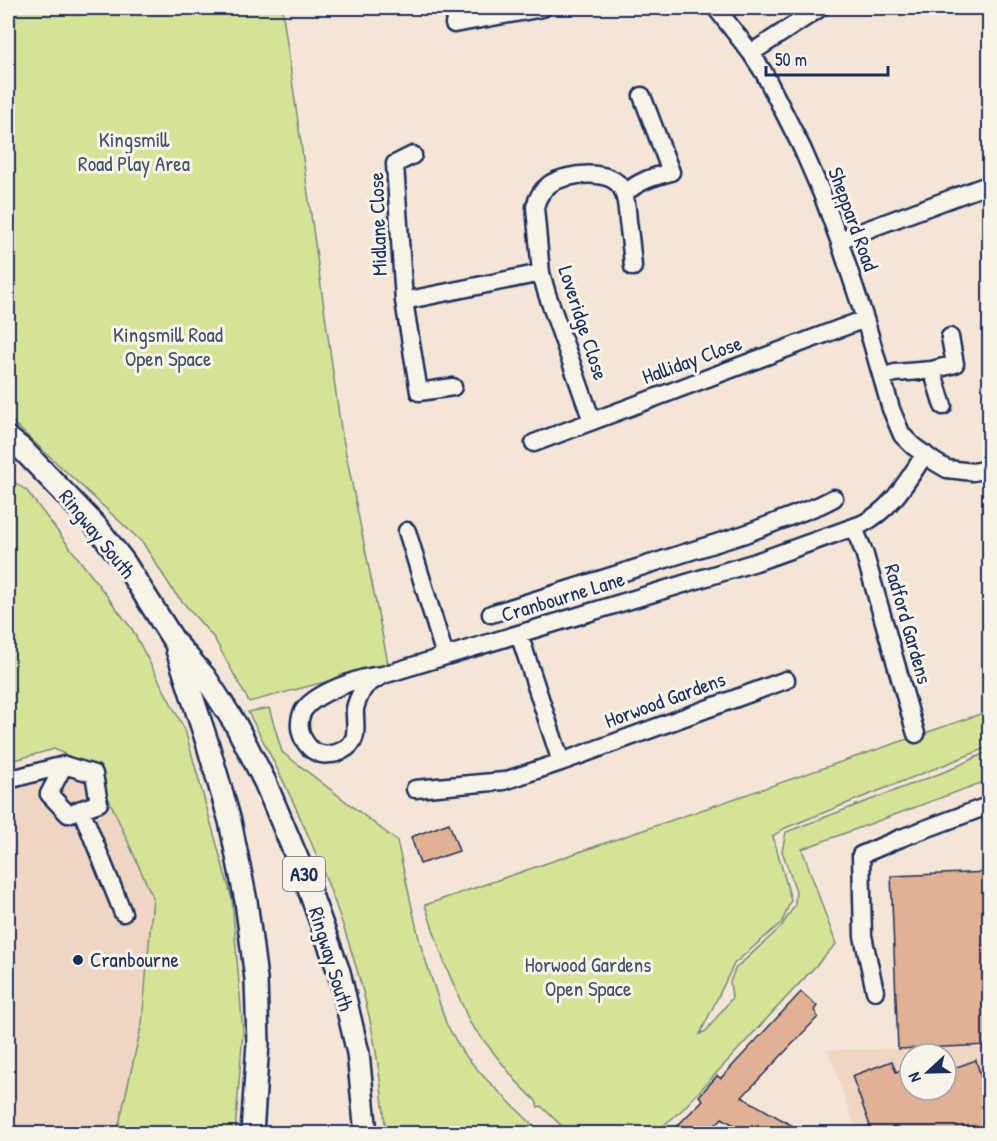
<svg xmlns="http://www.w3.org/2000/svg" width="997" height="1141" font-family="'Patrick Hand',sans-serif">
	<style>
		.built { fill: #eed6c3; fill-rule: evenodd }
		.green { fill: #d5e396; stroke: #78897a; stroke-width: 1.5 }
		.building { fill: #e1b193; stroke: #1b2f5e; stroke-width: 1.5 }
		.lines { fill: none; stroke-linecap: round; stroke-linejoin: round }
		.minor-casing { stroke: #1b2f5e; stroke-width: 21 }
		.major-casing { stroke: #1b2f5e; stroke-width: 26 }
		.minor { stroke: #f7f3e8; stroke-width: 16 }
		.major { stroke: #f7f3e8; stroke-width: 21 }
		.poi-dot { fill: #1b2f5e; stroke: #f7f3e8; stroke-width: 2 }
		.labels { text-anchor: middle; stroke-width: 6; stroke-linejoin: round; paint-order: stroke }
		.shield { fill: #f7f3e8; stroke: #5d6a87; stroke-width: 1.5 }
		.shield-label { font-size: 20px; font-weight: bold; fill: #1b2f5e }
		.park-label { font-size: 21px; fill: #405369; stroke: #f7f3e8 }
		.street-label { font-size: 21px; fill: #1b2f5e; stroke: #f7f3e8 }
		.poi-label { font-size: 21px; fill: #1b2f5e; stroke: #f7f3e8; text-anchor: start }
	</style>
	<rect width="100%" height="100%" fill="#f3e6d7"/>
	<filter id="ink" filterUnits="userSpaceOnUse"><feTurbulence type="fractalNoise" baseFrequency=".0167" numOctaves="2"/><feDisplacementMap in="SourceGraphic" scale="12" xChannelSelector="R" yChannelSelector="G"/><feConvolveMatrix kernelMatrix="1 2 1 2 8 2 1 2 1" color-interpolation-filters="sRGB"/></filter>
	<g filter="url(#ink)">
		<path class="built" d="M 95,768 L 153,898 L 142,1023 L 117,1133 L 8,1133 L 8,789 Z
			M 989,1047 L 989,1133 L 857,1133 L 828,1050 ZM 910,1054 L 946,1054 L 946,1090 L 910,1090 Z"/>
		<path class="green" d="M 35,8 L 282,8 L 341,429 L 388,663 L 382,667 L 249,702 L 214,638 L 174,592 L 143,543 L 8,418 L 8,12 Z
			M 8,478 L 27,491 L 132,629 L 185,730 L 232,899 L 243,1032 L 235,1133 L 117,1133 L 142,1023 L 153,898 L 95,768 L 54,749 L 8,762 Z
			M 269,708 L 282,752 L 397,841 L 420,943 L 446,1023 L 463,1053 L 485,1078 L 541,1133 L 386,1133 C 382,1094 378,1055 369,1016 C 344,909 300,809 248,712 Z
			M 989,711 L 989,747 L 785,828 L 773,836 L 791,900 L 782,922 L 734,964 L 700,1034 L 706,1031 L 732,998 L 730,982 L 735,969 L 781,927 L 795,905 L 796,891 L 782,851 L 786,832 L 949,770 L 989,751 L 989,780 L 802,849 L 836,944 L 683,1109 L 655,1133 L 569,1133 L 541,1106 L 538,1107 L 536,1101 L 516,1081 L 470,1023 L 444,962 L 425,905 Z"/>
		<path class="building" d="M 449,823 L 459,851 L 420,864 L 411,837 Z
			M 990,872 L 990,1045 L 898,1049 L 891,876 Z
			M 801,992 L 817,1006 L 814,1010 L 818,1017 L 742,1097 L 807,1134 L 749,1134 L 722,1118 L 707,1134 L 669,1134 L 703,1100 L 699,1096 L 717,1076 L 721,1078 Z
			M 976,1060 L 981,1077 L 990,1074 L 990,1131 L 983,1134 L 873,1134 L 852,1076 L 892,1061 L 896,1072 L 910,1066 L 910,1090 L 946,1090 L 946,1071 Z"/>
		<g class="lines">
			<defs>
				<path id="minor" d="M 716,8 L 751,53 L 764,73 L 802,148 L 822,194 L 839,240 L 865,319 L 891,409 L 902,435 L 913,446 L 935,462 L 947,469 L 973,472 L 990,469
					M 454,24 L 543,8
					M 751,53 L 820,8
					M 413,155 L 395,164 L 404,301 L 419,392 L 453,387
					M 624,194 C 639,181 652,177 671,172 L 642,96
					M 839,240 L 990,184
					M 404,301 L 541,273
					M 932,370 L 943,406
					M 882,377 L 895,373 L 932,370 L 955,364 L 950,337
					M 592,421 L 547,294 L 541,273 L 535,207 C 537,198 542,190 550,184 C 567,173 611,168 622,189 C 627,199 627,210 628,221 C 630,236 632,252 633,267
					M 534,443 L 865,319
					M 854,528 L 864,552 L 916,734
					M 407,531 L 445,656
					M 491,614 L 745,534 L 820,505 L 834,498
					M 519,634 L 561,762
					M 383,675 C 363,676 312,693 302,713 C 294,732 309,758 330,754 C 335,754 340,752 343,750 C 361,741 354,724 355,709 C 356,703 361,692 364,688 C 369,682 377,679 383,675 L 756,562 L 862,524 C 892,509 907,481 925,454
					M 8,780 L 64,765 L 94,774 L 99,803 L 68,814 L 49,794 L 64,765
					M 415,789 L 504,781 L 561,762 L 786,680
					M 81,809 L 123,913
					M 875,991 L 863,936 L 861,855 L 901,838 L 990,805"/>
				<path id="major" d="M 8,438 L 22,449 L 96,526 L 124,562 L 174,641 L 205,677 L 236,725 L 265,782 L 302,870 L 339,972 L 358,1053 L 366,1134
					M 177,650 L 207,742 L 230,821 L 246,901 L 256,979 L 258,1043 L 252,1134"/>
			</defs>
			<use href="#minor" class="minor-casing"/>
			<use href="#major" class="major-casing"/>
			<use href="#minor" class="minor"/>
			<use href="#major" class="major"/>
		</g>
	</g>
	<circle class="poi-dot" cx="78" cy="960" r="6"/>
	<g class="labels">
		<rect class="shield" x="283" y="857" width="42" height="34" rx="4.5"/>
		<g class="shield-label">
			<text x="304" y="881">A30</text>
		</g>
		<g class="park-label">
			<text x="134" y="147">Kingsmill<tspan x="134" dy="24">Road Play Area</tspan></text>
			<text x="168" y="342">Kingsmill Road<tspan x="168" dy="24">Open Space</tspan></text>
			<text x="588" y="972">Horwood Gardens<tspan x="588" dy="24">Open Space</tspan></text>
		</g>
		<g class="street-label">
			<text transform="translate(853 219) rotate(70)" y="7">Sheppard Road</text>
			<text transform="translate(378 224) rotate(-92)" y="7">Midlane Close</text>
			<text transform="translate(583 323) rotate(72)" y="7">Loveridge Close</text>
			<text transform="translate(692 360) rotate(-20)" y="7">Halliday Close</text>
			<text transform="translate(97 534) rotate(51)" y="7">Ringway South</text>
			<text transform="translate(563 597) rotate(-17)" y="7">Cranbourne Lane</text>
			<text transform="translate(908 624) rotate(74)" y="7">Radford Gardens</text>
			<text transform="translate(665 700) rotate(-20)" y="7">Horwood Gardens</text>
			<text transform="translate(331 959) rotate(73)" y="7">Ringway South</text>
		</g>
		<g class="poi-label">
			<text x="90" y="967">Cranbourne</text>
		</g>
	</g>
	<rect width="997" height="1141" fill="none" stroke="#f7f3e8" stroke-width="30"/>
	<rect x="15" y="15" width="967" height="1111" fill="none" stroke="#1b2f5e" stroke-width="2" filter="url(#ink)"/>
	<g transform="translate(928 1072) rotate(248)"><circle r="28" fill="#f7f3e8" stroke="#9fa5b1" stroke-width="1.5"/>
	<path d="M0-4.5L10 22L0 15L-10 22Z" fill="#1b2f5e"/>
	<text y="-9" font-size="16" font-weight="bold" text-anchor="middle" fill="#1b2f5e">N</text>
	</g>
	<path d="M766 66v9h122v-9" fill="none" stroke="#1b2f5e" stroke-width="3"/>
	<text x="775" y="66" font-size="18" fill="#1b2f5e" stroke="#f7f3e8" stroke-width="4.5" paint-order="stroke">50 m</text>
</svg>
